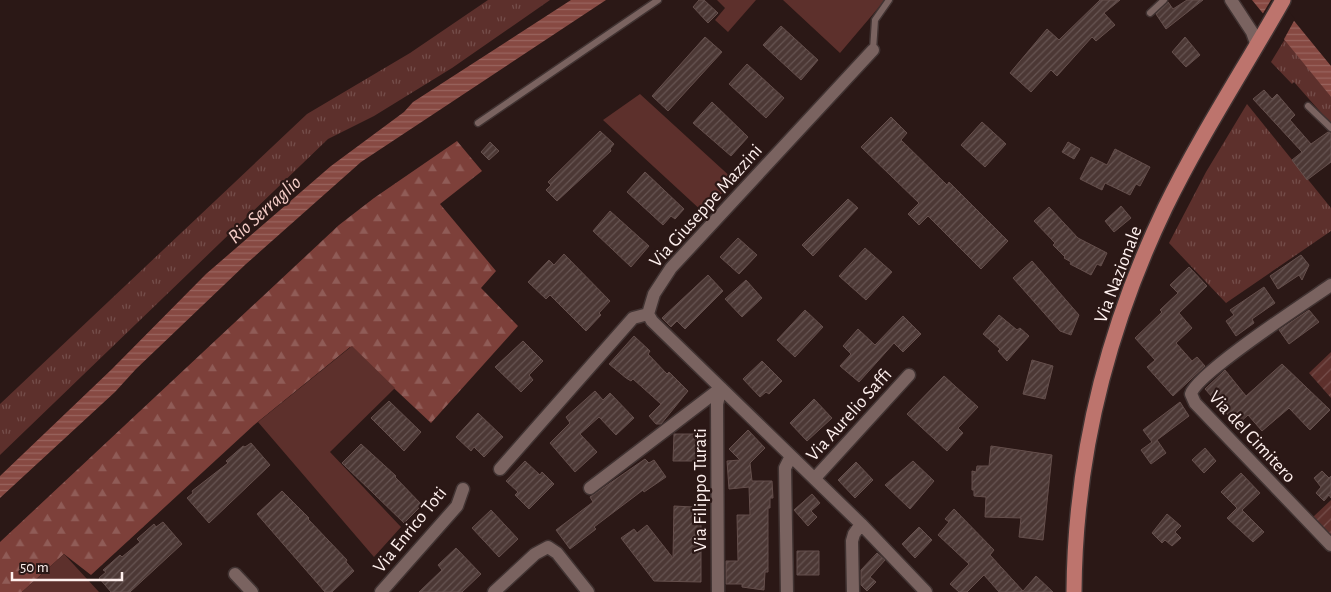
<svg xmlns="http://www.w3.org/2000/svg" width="1331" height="592" font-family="'Alegreya Sans',sans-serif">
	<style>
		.grass { fill: url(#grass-tufts) }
		.forest { fill: url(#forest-firs) }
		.park { fill: #5d302c }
		.garden { fill: url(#garden-furrows) }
		.water { fill: url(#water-rules) }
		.pier { fill: #2b1816 }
		.building { fill: url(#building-hatch); stroke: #654f4c }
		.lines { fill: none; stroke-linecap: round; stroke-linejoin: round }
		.lane-casing { stroke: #413332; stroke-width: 9 }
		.street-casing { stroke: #413332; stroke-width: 15 }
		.primary-casing { stroke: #413332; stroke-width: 18 }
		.lane { stroke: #7a6360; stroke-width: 6 }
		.street { stroke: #7a6360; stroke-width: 12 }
		.primary { stroke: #bd746d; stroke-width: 15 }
		.labels { text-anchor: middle; stroke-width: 4.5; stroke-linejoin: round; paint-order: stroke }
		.street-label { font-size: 19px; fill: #fef0ee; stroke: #2b1816 }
		.water-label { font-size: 20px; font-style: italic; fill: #f5cdc7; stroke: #2b1816 }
	</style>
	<defs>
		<pattern id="grass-tufts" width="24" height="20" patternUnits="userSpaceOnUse" patternTransform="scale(1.25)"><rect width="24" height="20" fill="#5d302c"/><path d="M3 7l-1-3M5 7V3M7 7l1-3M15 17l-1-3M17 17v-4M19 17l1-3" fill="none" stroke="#754e4b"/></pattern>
		<pattern id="forest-firs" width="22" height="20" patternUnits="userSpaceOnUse" patternTransform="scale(1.25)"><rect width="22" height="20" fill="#7d403a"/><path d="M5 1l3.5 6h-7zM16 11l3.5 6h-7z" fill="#905c57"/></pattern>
		<pattern id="garden-furrows" width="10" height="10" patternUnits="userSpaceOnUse" patternTransform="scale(1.25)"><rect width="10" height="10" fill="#5d302c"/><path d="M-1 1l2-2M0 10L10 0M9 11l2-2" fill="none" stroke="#754e4b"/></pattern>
		<pattern id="water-rules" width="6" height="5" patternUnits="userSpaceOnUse" patternTransform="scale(1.25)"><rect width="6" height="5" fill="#874942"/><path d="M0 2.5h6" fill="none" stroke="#99645e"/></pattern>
		<pattern id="building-hatch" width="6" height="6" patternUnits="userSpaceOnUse" patternTransform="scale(1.25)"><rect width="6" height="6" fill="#4c3835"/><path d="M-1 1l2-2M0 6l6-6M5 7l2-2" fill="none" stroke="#675553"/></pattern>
	</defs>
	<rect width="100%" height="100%" fill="#2b1816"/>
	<path class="grass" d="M 488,0 L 550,0 L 452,68 L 374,116 L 328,139 L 0,455 L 0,404 L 307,114 L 410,53 Z
		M 1285,39 L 1331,97 L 1331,124 L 1294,82 L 1292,84 L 1271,62 Z
		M 1247,104 L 1331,208 L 1331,231 L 1226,303 L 1169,243 L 1206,172 Z"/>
	<path class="forest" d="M 457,141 L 482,171 L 440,204 L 496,271 L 481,288 L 518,326 L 431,423 L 350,347 L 254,425 L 91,575 L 64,554 L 22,592 L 0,592 L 0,542 L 339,225 L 374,198 Z"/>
	<path class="park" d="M 717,0 L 756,0 L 728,32 L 715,20 L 725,8 Z
		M 783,0 L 885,0 L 840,53 Z
		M 640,94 L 734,180 L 704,213 L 603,120 Z
		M 352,346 L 395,388 L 330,452 L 401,527 L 374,557 L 258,422 Z
		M 64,554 L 99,592 L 22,592 Z"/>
	<path class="garden" d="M 1331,352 L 1331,398 L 1309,373 Z
		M 1331,500 L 1331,537 L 1313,517 Z"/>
	<path class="water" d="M 571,0 L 606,0 L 361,162 L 246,264 L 136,369 L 115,392 L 0,498 L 0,476 L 112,369 L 206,274 L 331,166 L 404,112 L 413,102 Z
		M 1252,0 L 1277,0 L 1331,66 L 1331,97 Z"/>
	<path class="pier" d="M 1271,0 L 1280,0 L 1295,19 L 1283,41 L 1262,15 Z"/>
	<path class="building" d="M 699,0 L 704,0 L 718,13 L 708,23 L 693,7 Z
		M 1100,0 L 1120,0 L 1104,13 L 1115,25 L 1096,41 L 1092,37 L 1057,76 L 1051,70 L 1031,92 L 1010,73 L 1047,29 L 1059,40 Z
		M 1187,0 L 1203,0 L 1166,29 L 1156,14 L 1168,2 L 1173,9 Z
		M 781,26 L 818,60 L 801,80 L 763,45 Z
		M 705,37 L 722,52 L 668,111 L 652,96 Z
		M 1185,37 L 1200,55 L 1186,67 L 1172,52 Z
		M 747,64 L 784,98 L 766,118 L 729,84 Z
		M 1264,90 L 1272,99 L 1277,94 L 1295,115 L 1290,120 L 1311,144 L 1328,132 L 1331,133 L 1331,162 L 1307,180 L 1292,160 L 1302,152 L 1253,99 Z
		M 712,102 L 748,137 L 731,156 L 693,123 Z
		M 891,117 L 907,133 L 901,140 L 947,185 L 949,182 L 1008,241 L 981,269 L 928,216 L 919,225 L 908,214 L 919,203 L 861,147 Z
		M 982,122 L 1006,144 L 985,167 L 961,145 Z
		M 600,131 L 614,144 L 610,149 L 611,151 L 557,201 L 546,190 L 551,185 L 548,182 Z
		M 490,142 L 499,151 L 489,160 L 481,152 Z
		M 1068,142 L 1080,149 L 1074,159 L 1062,152 Z
		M 1115,149 L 1150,167 L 1140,186 L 1136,184 L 1130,195 L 1105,183 L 1102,190 L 1080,179 L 1091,157 L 1107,165 Z
		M 645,172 L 684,209 L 675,219 L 671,216 L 663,225 L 627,192 Z
		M 848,199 L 858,208 L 813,256 L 802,245 Z
		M 1121,206 L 1131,218 L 1114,232 L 1105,221 Z
		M 1049,207 L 1078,238 L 1107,253 L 1101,266 L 1097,264 L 1091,275 L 1070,264 L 1071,262 L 1064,258 L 1065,257 L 1053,245 L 1055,243 L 1034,221 Z
		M 610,211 L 649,246 L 631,267 L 593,231 Z
		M 738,238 L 757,255 L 739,274 L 720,257 Z
		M 865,248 L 892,272 L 866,300 L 839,276 Z
		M 564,254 L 610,301 L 599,313 L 601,315 L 586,331 L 550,295 L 546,299 L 528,282 L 549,260 L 554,265 Z
		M 1301,255 L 1309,265 L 1302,280 L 1299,275 L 1278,289 L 1270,276 Z
		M 1032,261 L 1079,315 L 1071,335 L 1060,331 L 1013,278 Z
		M 1189,267 L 1207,286 L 1179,313 L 1192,328 L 1176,343 L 1192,361 L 1197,357 L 1205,366 L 1173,396 L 1147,367 L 1155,360 L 1135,338 L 1162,312 L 1160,310 L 1178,293 L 1170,285 Z
		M 708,275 L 723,291 L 685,329 L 677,321 L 671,327 L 662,318 Z
		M 746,280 L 762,298 L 742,317 L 725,299 Z
		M 1264,287 L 1275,303 L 1252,319 L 1254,323 L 1236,336 L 1226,321 L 1234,315 L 1230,310 Z
		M 805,310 L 823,327 L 795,357 L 777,340 Z
		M 1309,310 L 1319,322 L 1289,344 L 1279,330 Z
		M 999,315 L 1017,330 L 1020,328 L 1029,336 L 1007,361 L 998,351 L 1000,349 L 983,334 Z
		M 903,316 L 921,334 L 903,352 L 894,343 L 859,382 L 840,366 L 851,354 L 843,346 L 858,329 L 875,345 Z
		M 634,336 L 650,351 L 648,354 L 667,374 L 669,372 L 688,391 L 661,424 L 656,424 L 649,416 L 661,404 L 633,379 L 631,381 L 626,378 L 609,364 Z
		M 523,341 L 543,361 L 529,375 L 533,380 L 521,392 L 495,367 Z
		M 1032,360 L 1053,366 L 1045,399 L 1023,394 Z
		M 762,361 L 782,381 L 769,394 L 766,392 L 760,397 L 743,379 Z
		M 1282,364 L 1330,410 L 1310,430 L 1289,408 L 1262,431 L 1248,415 L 1237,425 L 1205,389 L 1225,370 L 1246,396 Z
		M 944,376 L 978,407 L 958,428 L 963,433 L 947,451 L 907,414 Z
		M 595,391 L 603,400 L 610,393 L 634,418 L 616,435 L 599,417 L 580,434 L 597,452 L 575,472 L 550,443 L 570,423 L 566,417 Z
		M 814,399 L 832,418 L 807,441 L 790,423 Z
		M 389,401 L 421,432 L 404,451 L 371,418 Z
		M 1180,402 L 1189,416 L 1157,440 L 1166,453 L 1151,464 L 1141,450 L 1152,442 L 1143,430 Z
		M 478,413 L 503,437 L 484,457 L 474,447 L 471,451 L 456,437 Z
		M 748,430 L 765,448 L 750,463 L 752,481 L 772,481 L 773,498 L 770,498 L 770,508 L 768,508 L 768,572 L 765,572 L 764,590 L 742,587 L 742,584 L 726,584 L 726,561 L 738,561 L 737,515 L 750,515 L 749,487 L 729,489 L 727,461 L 740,460 L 729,449 Z
		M 674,434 L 696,434 L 696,449 L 700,449 L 700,461 L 673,461 Z
		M 251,443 L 270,465 L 209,523 L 187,498 L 193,493 L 192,491 L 228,463 L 226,461 L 243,446 L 245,447 Z
		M 361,444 L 396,476 L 395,477 L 422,505 L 404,523 L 342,463 Z
		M 991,446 L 1052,455 L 1043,540 L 1019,537 L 1021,518 L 985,517 L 986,497 L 974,496 L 974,490 L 972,490 L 972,471 L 976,472 L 977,466 L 989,466 Z
		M 1205,448 L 1216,461 L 1204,473 L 1192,460 Z
		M 645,459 L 649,463 L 654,460 L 666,477 L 644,492 L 643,490 L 594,527 L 596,529 L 570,549 L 556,530 L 593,502 L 590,497 Z
		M 525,461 L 540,475 L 542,472 L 554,484 L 529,509 L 515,495 L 518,492 L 506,481 Z
		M 913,461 L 934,481 L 910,509 L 885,485 Z
		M 856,462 L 873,480 L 855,498 L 838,480 Z
		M 1322,471 L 1329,478 L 1331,476 L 1331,498 L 1329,495 L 1324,501 L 1316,493 L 1321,487 L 1314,478 Z
		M 1241,473 L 1260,493 L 1242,510 L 1264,532 L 1253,542 L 1227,518 L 1237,508 L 1221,492 Z
		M 282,491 L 309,518 L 308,519 L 347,560 L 346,562 L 354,571 L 332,592 L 325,592 L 257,514 Z
		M 812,494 L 820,503 L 811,511 L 817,517 L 808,526 L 794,510 Z
		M 674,506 L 693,507 L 693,512 L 701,513 L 701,582 L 654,581 L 621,538 L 634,529 L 637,533 L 647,525 L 673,558 Z
		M 954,509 L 994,550 L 990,555 L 1023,591 L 1036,576 L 1053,592 L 999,592 L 984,575 L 967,592 L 959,592 L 950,584 L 969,564 L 938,535 L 949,522 L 945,519 Z
		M 491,510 L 518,539 L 499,557 L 472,528 Z
		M 1167,514 L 1181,526 L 1175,532 L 1181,538 L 1172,546 L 1165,540 L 1162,543 L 1152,533 Z
		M 163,522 L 182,544 L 130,592 L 111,592 L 99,578 L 106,572 L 103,570 L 120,555 L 122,557 L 140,542 L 137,539 L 154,524 L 156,527 Z
		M 919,527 L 932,540 L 915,558 L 902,544 Z
		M 456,548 L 481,574 L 462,592 L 419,592 L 442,570 L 438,565 Z
		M 797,551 L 819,551 L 819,575 L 797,575 Z
		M 877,553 L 885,560 L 870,577 L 876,582 L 867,591 L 861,585 L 861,570 Z"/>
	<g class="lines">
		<defs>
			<path id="lane" d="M 1150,13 L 1164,0
				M 873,50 L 875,20 L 889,0
				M 1308,106 L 1331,128
				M 478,123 L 658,0"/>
			<path id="street" d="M 1231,0 L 1252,32 L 1257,46
				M 873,50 L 671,268 L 654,294 L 648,314 L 652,321 L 861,524 L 926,592
				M 1331,285 C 1308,301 1196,374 1191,394 L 1195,403 L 1331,545
				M 500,469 L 633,318 L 648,314
				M 815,478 L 909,375
				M 590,488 L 721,388
				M 235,574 L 252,592
				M 381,592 L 457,506 L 463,489
				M 494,592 L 535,554 L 548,547 L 557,553 L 588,592
				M 718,592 L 717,404 L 721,388
				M 787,592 L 785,468 L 791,456
				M 853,592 L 852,541 L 854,534 L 861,524"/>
			<path id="primary" d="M 1074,592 C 1075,458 1107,329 1165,208 C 1200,136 1244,69 1283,0"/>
		</defs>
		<use href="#lane" class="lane-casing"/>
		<use href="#street" class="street-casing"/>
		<use href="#primary" class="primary-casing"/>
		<use href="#lane" class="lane"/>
		<use href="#street" class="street"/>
		<use href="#primary" class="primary"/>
	</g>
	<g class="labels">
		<g class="street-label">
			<text transform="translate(705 205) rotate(-48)" y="7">Via Giuseppe Mazzini</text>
			<text transform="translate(1117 274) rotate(-69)" y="7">Via Nazionale</text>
			<text transform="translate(848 414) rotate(-48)" y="7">Via Aurelio Saffi</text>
			<text transform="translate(1253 436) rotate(47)" y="7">Via del Cimitero</text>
			<text transform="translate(699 490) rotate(-90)" y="7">Via Filippo Turati</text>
			<text transform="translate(409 529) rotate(-51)" y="7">Via Enrico Toti</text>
		</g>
		<g class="water-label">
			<text transform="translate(264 209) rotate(-42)" y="7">Rio Serraglio</text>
		</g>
	</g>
	<path d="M12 572v8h110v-8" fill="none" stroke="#fef0ee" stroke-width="2.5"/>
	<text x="20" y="572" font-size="15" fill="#fef0ee" stroke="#2b1816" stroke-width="4" paint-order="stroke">50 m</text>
</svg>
